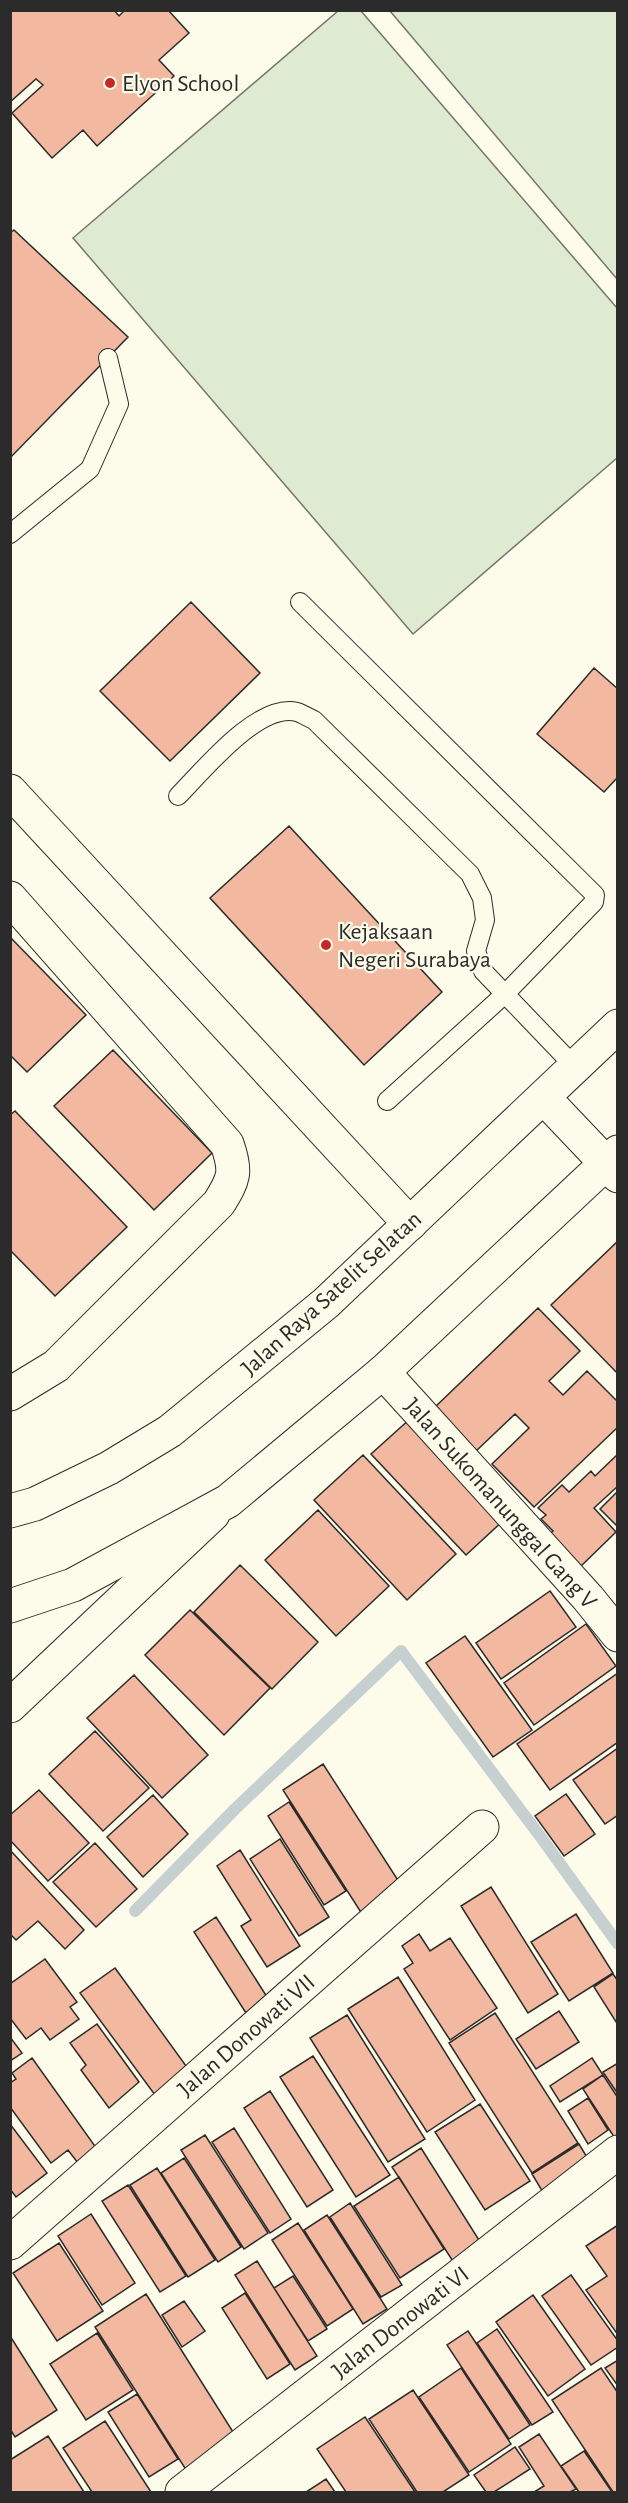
<svg xmlns="http://www.w3.org/2000/svg" width="628" height="2503" font-family="'Alegreya Sans',sans-serif">
	<style>
		.green { fill: #deebd1; stroke: #74746e; stroke-width: 1.5 }
		.lines { fill: none; stroke-linecap: round; stroke-linejoin: round }
		.stream { stroke: #c7d0d0; stroke-width: 12 }
		.building { fill: #f2b8a0; stroke: #2b2b2b; stroke-width: 1.5 }
		.lane-casing { stroke: #2b2b2b; stroke-width: 20 }
		.street-casing { stroke: #2b2b2b; stroke-width: 35 }
		.secondary-casing { stroke: #2b2b2b; stroke-width: 35 }
		.lane { stroke: #fdfbea; stroke-width: 18 }
		.street { stroke: #fdfbea; stroke-width: 33 }
		.secondary { stroke: #fdfbea; stroke-width: 33 }
		.poi-dot { fill: #c62828; stroke: #fdfbea; stroke-width: 2 }
		.labels { text-anchor: middle; stroke-width: 4.5; stroke-linejoin: round; paint-order: stroke }
		.poi-label { font-size: 24px; fill: #2b2b2b; stroke: #fdfbea; text-anchor: start }
		.street-label { font-size: 24px; fill: #2b2b2b; stroke: #fdfbea }
	</style>
	<rect width="100%" height="100%" fill="#fdfbea"/>
	<path class="green" d="M 338,11 L 361,11 L 617,308 L 617,458 L 413,634 L 73,238 Z
		M 390,11 L 617,11 L 617,279 Z"/>
	<g class="lines">
		<path class="stream" d="M 135,1911 L 235,1809 L 401,1651 L 540,1836 L 618,1944"/>
	</g>
	<path class="building" d="M 10,10 L 114,10 L 119,16 L 125,10 L 168,10 L 189,33 L 159,60 L 174,76 L 97,146 L 83,130 L 52,158 L 12,113 L 43,85 L 36,79 L 10,102 Z
		M 14,230 L 128,337 L 10,458 L 10,233 Z
		M 191,602 L 260,673 L 170,761 L 100,691 Z
		M 594,668 L 618,689 L 618,777 L 604,792 L 537,734 Z
		M 289,826 L 442,992 L 364,1065 L 210,898 Z
		M 10,937 L 86,1015 L 27,1072 L 10,1055 Z
		M 113,1050 L 212,1153 L 154,1210 L 54,1106 Z
		M 15,1111 L 127,1227 L 55,1296 L 10,1250 L 10,1115 Z
		M 618,1241 L 618,1374 L 551,1305 Z
		M 538,1308 L 580,1351 L 549,1381 L 563,1395 L 587,1371 L 618,1402 L 618,1427 L 534,1507 L 492,1464 L 529,1428 L 515,1414 L 475,1452 L 433,1409 Z
		M 411,1418 L 505,1519 L 466,1555 L 371,1454 Z
		M 618,1454 L 618,1486 L 594,1508 L 616,1532 L 578,1569 L 547,1536 L 553,1531 L 541,1519 L 546,1515 L 538,1508 L 562,1485 L 569,1492 L 591,1471 L 595,1476 Z
		M 363,1455 L 456,1554 L 407,1600 L 314,1500 Z
		M 618,1491 L 618,1527 L 600,1509 Z
		M 318,1510 L 389,1586 L 336,1636 L 265,1560 Z
		M 240,1565 L 318,1642 L 272,1689 L 194,1612 Z
		M 550,1591 L 576,1627 L 501,1679 L 476,1643 Z
		M 190,1610 L 270,1688 L 224,1735 L 145,1655 Z
		M 586,1624 L 616,1666 L 534,1725 L 504,1683 Z
		M 465,1636 L 532,1730 L 493,1757 L 426,1663 Z
		M 618,1673 L 618,1742 L 550,1790 L 517,1744 Z
		M 134,1675 L 208,1755 L 162,1798 L 87,1718 Z
		M 95,1731 L 149,1788 L 103,1831 L 49,1774 Z
		M 618,1748 L 618,1815 L 605,1824 L 573,1780 Z
		M 323,1764 L 403,1888 L 362,1914 L 283,1790 Z
		M 39,1790 L 89,1843 L 48,1881 L 10,1840 L 10,1815 Z
		M 566,1794 L 595,1834 L 564,1856 L 535,1816 Z
		M 153,1795 L 188,1834 L 143,1877 L 107,1837 Z
		M 289,1802 L 346,1891 L 324,1905 L 268,1816 Z
		M 280,1839 L 329,1917 L 299,1936 L 250,1859 Z
		M 95,1843 L 137,1889 L 96,1927 L 53,1882 Z
		M 10,1850 L 84,1930 L 65,1949 L 38,1921 L 16,1940 L 10,1934 Z
		M 240,1850 L 300,1946 L 267,1967 L 241,1926 L 251,1920 L 217,1866 Z
		M 491,1887 L 558,1994 L 528,2013 L 461,1906 Z
		M 576,1914 L 613,1973 L 569,2001 L 531,1942 Z
		M 216,1917 L 269,2000 L 246,2013 L 194,1932 Z
		M 419,1934 L 430,1951 L 450,1938 L 497,2008 L 450,2040 L 404,1969 L 413,1963 L 402,1946 Z
		M 45,1959 L 77,2002 L 70,2007 L 79,2019 L 50,2040 L 41,2028 L 26,2039 L 10,2018 L 10,1984 Z
		M 115,1968 L 189,2070 L 155,2095 L 80,1993 Z
		M 613,1974 L 618,1981 L 618,2025 L 594,1987 Z
		M 398,1977 L 475,2100 L 427,2132 L 348,2009 Z
		M 559,2011 L 579,2042 L 536,2069 L 516,2039 Z
		M 495,2013 L 578,2143 L 532,2173 L 449,2043 Z
		M 347,2015 L 425,2139 L 388,2162 L 310,2038 Z
		M 97,2024 L 139,2082 L 109,2108 L 81,2070 L 86,2065 L 70,2043 Z
		M 10,2037 L 22,2053 L 10,2061 Z
		M 313,2056 L 390,2175 L 356,2197 L 280,2077 Z
		M 32,2058 L 97,2149 L 78,2163 L 68,2150 L 51,2163 L 10,2107 L 10,2083 L 16,2079 L 12,2073 Z
		M 592,2058 L 603,2075 L 560,2102 L 550,2086 Z
		M 618,2063 L 618,2094 L 603,2072 Z
		M 603,2075 L 618,2098 L 618,2143 L 583,2089 Z
		M 270,2091 L 333,2190 L 307,2207 L 244,2108 Z
		M 588,2098 L 608,2130 L 588,2144 L 568,2111 Z
		M 480,2104 L 530,2181 L 485,2210 L 435,2132 Z
		M 10,2124 L 47,2173 L 16,2197 L 10,2189 Z
		M 234,2128 L 291,2219 L 270,2233 L 212,2142 Z
		M 205,2135 L 268,2233 L 244,2249 L 181,2150 Z
		M 579,2144 L 591,2164 L 544,2194 L 532,2174 Z
		M 421,2148 L 484,2248 L 456,2266 L 392,2167 Z
		M 184,2158 L 241,2247 L 218,2262 L 161,2173 Z
		M 157,2168 L 215,2260 L 188,2277 L 130,2185 Z
		M 399,2177 L 444,2249 L 400,2278 L 354,2206 Z
		M 128,2185 L 186,2276 L 160,2292 L 102,2201 Z
		M 350,2203 L 402,2285 L 381,2297 L 330,2217 Z
		M 91,2214 L 135,2283 L 102,2305 L 58,2236 Z
		M 327,2215 L 387,2309 L 363,2324 L 304,2230 Z
		M 298,2223 L 353,2309 L 327,2326 L 272,2240 Z
		M 618,2225 L 618,2335 L 586,2290 L 607,2276 L 586,2246 Z
		M 59,2243 L 103,2311 L 57,2341 L 13,2273 Z
		M 257,2261 L 317,2356 L 295,2370 L 235,2275 Z
		M 571,2275 L 618,2341 L 618,2347 L 591,2365 L 542,2296 Z
		M 293,2276 L 327,2329 L 308,2341 L 274,2288 Z
		M 245,2293 L 290,2364 L 267,2379 L 222,2308 Z
		M 146,2294 L 240,2443 L 190,2476 L 95,2327 Z
		M 533,2295 L 585,2369 L 548,2396 L 496,2322 Z
		M 184,2301 L 205,2331 L 182,2347 L 162,2315 Z
		M 497,2329 L 553,2412 L 532,2425 L 477,2343 Z
		M 468,2331 L 530,2425 L 509,2439 L 447,2345 Z
		M 97,2333 L 133,2390 L 86,2420 L 50,2364 Z
		M 10,2336 L 57,2410 L 15,2437 L 10,2429 Z
		M 618,2360 L 618,2386 L 605,2368 Z
		M 461,2368 L 511,2444 L 469,2472 L 419,2397 Z
		M 601,2368 L 618,2393 L 618,2492 L 613,2492 L 552,2400 Z
		M 413,2390 L 469,2475 L 443,2492 L 417,2492 L 369,2419 Z
		M 137,2394 L 178,2459 L 149,2477 L 108,2412 Z
		M 365,2417 L 415,2492 L 346,2492 L 317,2449 Z
		M 105,2421 L 151,2492 L 92,2492 L 63,2448 Z
		M 539,2434 L 576,2489 L 570,2492 L 534,2492 L 544,2486 L 519,2447 Z
		M 48,2436 L 84,2492 L 10,2492 L 10,2460 Z
		M 515,2447 L 530,2469 L 494,2492 L 486,2492 L 474,2475 Z
		M 584,2451 L 612,2492 L 579,2492 L 561,2466 Z
		M 326,2479 L 335,2492 L 306,2492 Z"/>
	<g class="lines">
		<defs>
			<path id="lane" d="M 10,534 L 90,469 L 119,404 L 108,358
				M 300,602 L 595,895 L 594,902 L 505,994 L 575,1067
				M 178,796 C 203,771 258,702 297,712 C 303,714 309,718 314,720 L 470,874 L 482,898 L 485,920 L 476,951 L 483,971 L 505,994 L 387,1101"/>
			<path id="street" d="M 10,791 L 410,1224
				M 10,898 L 227,1144 C 237,1172 234,1179 219,1203 L 56,1366 L 10,1394
				M 544,1098 L 618,1176
				M 383,1372 L 588,1598 L 618,1635
				M 10,1706 L 213,1514
				M 10,2243 L 482,1827
				M 182,2492 L 618,2152"/>
			<path id="secondary" d="M 10,1511 L 35,1504 L 109,1468 L 170,1431 L 326,1303 L 618,1026
				M 10,1606 L 73,1585 L 228,1501 L 383,1372 L 618,1152"/>
		</defs>
		<use href="#lane" class="lane-casing"/>
		<use href="#street" class="street-casing"/>
		<use href="#secondary" class="secondary-casing"/>
		<use href="#lane" class="lane"/>
		<use href="#street" class="street"/>
		<use href="#secondary" class="secondary"/>
	</g>
	<g class="poi-dot">
		<circle cx="110" cy="83" r="6"/>
		<circle cx="326" cy="945" r="6"/>
	</g>
	<g class="labels">
		<g class="poi-label">
			<text x="122" y="91">Elyon School</text>
			<text x="338" y="939">Kejaksaan<tspan x="338" dy="28">Negeri Surabaya</tspan></text>
		</g>
		<g class="street-label">
			<text transform="translate(331 1293) rotate(-42)" y="8">Jalan Raya Satelit Selatan</text>
			<text transform="translate(501 1503) rotate(48)" y="8">Jalan Sukomanunggal Gang V</text>
			<text transform="translate(246 2035) rotate(-41)" y="8">Jalan Donowati VII</text>
			<text transform="translate(400 2322) rotate(-38)" y="8">Jalan Donowati VI</text>
		</g>
	</g>
	<rect width="628" height="2503" fill="none" stroke="#2b2b2b" stroke-width="24"/>
</svg>
